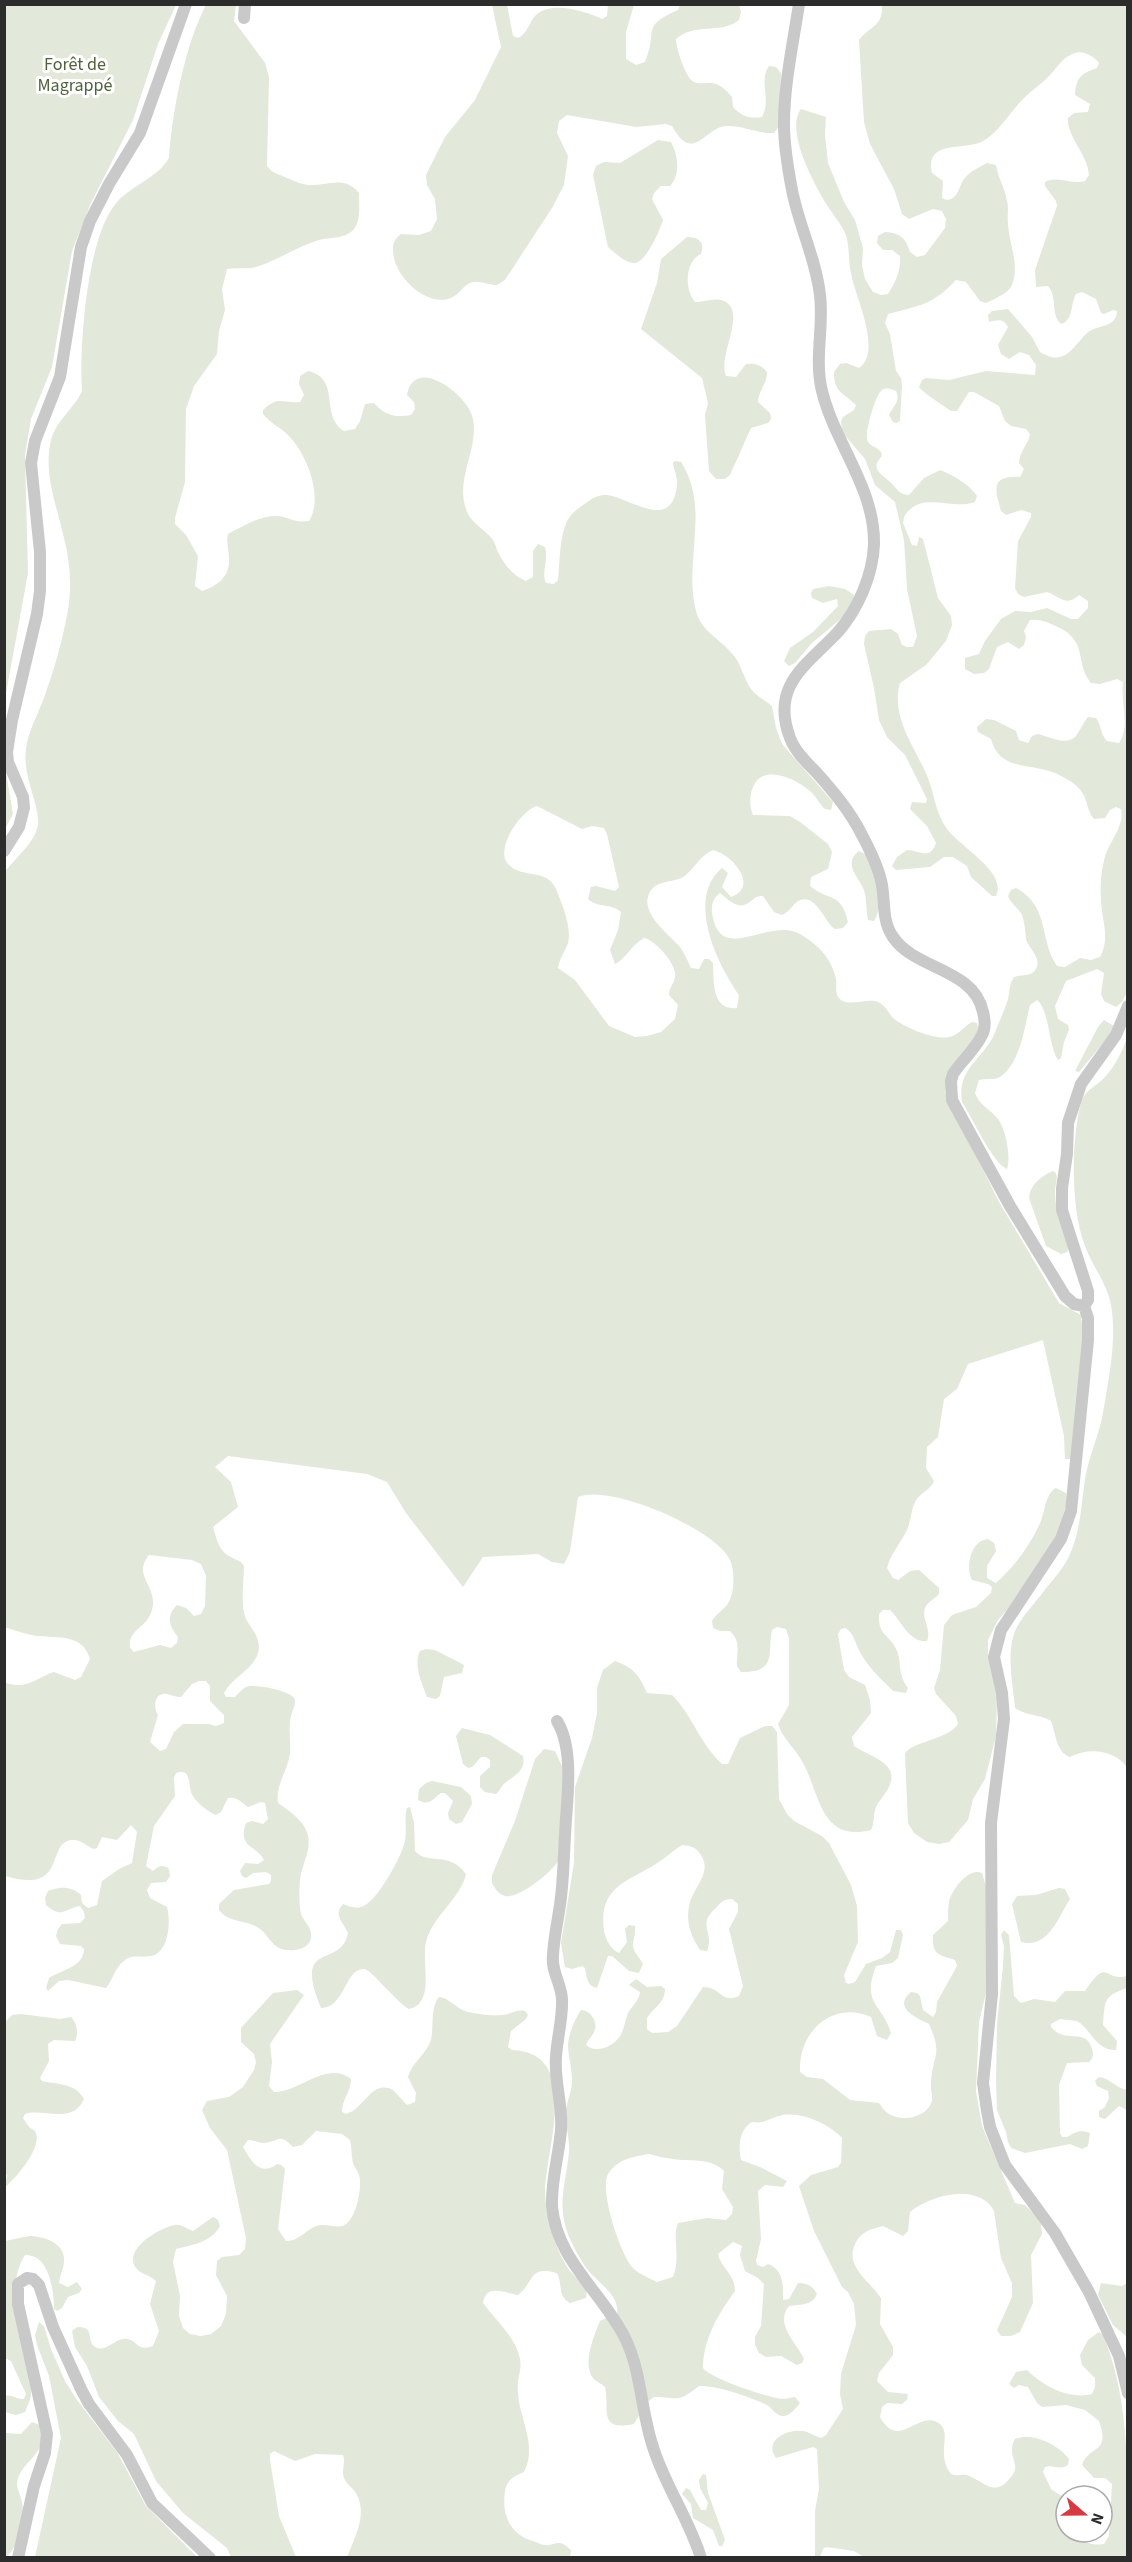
<svg xmlns="http://www.w3.org/2000/svg" width="1132" height="2562" font-family="'Source Sans 3',sans-serif">
	<style>
		.green { fill: #e2e8da; fill-rule: evenodd }
		.lines { fill: none; stroke-linecap: round; stroke-linejoin: round }
		.minor { stroke: #c9c9c9; stroke-width: 12 }
		.labels { text-anchor: middle; stroke-width: 6; stroke-linejoin: round; paint-order: stroke }
		.park-label { font-size: 18px; fill: #4e633d; stroke: #fff }
	</style>
	<rect width="100%" height="100%" fill="#fff"/>
	<path class="green" d="M 5,4 L 176,5 L 158,44 L 133,120 L 91,203 L 72,251 L 52,367 L 31,419 L 25,455 L 28,573 L 5,699 Z
		M 206,5 L 236,5 L 234,21 L 265,63 L 269,77 L 267,166 C 273,174 279,174 287,178 C 297,182 304,186 315,185 C 333,184 345,177 359,193 C 359,204 361,220 354,229 C 346,239 330,237 319,240 C 298,246 280,259 259,266 C 249,270 237,267 227,269 L 222,289 L 225,310 L 219,331 L 217,354 L 194,386 L 186,409 L 185,482 L 175,518 L 175,524 L 186,535 L 198,556 L 195,586 L 202,591 C 217,586 230,577 229,559 C 229,550 226,544 228,534 C 242,527 260,515 277,516 C 290,517 293,523 309,521 C 324,497 307,454 288,435 C 280,427 270,423 263,414 L 263,410 C 279,395 282,404 300,402 L 304,395 L 299,384 L 300,376 L 308,371 C 342,379 319,415 344,431 L 355,429 L 360,421 L 365,404 L 374,403 C 385,415 394,418 411,415 L 415,409 L 414,402 L 407,395 C 414,354 469,395 473,419 C 479,449 455,479 466,509 C 470,523 485,529 493,540 C 495,543 496,548 498,552 C 504,564 513,576 526,581 L 533,577 L 533,551 L 538,544 L 545,547 C 549,559 541,572 546,583 L 554,584 L 558,580 C 560,562 559,539 567,521 C 571,514 576,510 583,505 C 590,500 597,494 607,495 C 631,498 672,533 677,485 C 678,477 674,471 673,463 L 675,461 L 681,462 C 711,509 683,561 696,611 C 702,634 725,641 737,660 C 742,669 745,680 751,689 C 757,697 765,700 772,706 L 776,728 L 782,744 L 833,802 L 831,810 L 825,809 C 819,804 816,796 810,791 C 797,779 766,765 755,783 C 749,793 749,805 753,815 L 790,816 L 800,822 L 828,844 L 832,852 L 828,869 L 811,877 L 810,886 C 829,902 841,891 848,922 L 843,928 L 835,929 C 824,922 817,894 800,900 C 794,902 791,911 782,915 L 774,912 L 763,896 C 756,896 755,898 750,902 C 738,911 729,900 720,893 C 714,897 711,904 712,913 C 720,967 769,916 800,934 C 818,945 831,957 836,979 C 837,984 835,992 838,997 C 847,1009 866,997 878,1002 C 887,1006 889,1016 897,1021 C 909,1029 935,1040 949,1037 C 959,1035 964,1026 972,1022 L 977,1023 L 978,1028 L 976,1035 L 946,1083 L 945,1093 L 999,1202 L 1059,1303 L 1081,1315 L 1083,1334 L 1073,1459 L 1065,1459 L 1064,1436 L 1043,1340 L 968,1364 L 957,1389 L 944,1399 L 938,1437 L 927,1447 L 926,1468 L 934,1481 C 930,1491 920,1492 915,1502 C 911,1510 911,1521 907,1530 C 900,1544 891,1553 887,1568 L 893,1578 L 898,1580 L 910,1571 L 919,1570 L 939,1588 L 939,1594 C 935,1599 927,1602 925,1608 C 921,1619 932,1629 927,1641 C 909,1643 901,1620 890,1610 L 883,1610 L 879,1614 C 878,1635 887,1633 895,1647 C 903,1660 896,1672 908,1688 L 906,1693 L 893,1691 C 882,1680 869,1668 861,1654 C 855,1644 855,1635 846,1628 L 841,1629 L 838,1634 L 844,1670 L 849,1677 L 865,1685 L 870,1700 L 871,1713 L 852,1737 L 854,1746 C 867,1756 901,1762 889,1787 C 886,1794 879,1800 876,1807 C 873,1815 875,1822 871,1830 C 820,1843 820,1793 803,1763 C 796,1749 782,1738 778,1724 L 789,1705 L 789,1638 L 786,1629 L 777,1627 L 772,1630 C 767,1654 778,1672 741,1672 L 737,1666 C 736,1651 742,1643 730,1631 L 720,1631 L 713,1628 L 712,1621 C 716,1614 722,1611 727,1605 C 735,1595 735,1571 730,1560 C 716,1529 609,1483 578,1497 L 570,1552 L 564,1564 L 552,1562 L 538,1554 L 483,1557 L 463,1587 L 406,1513 L 387,1482 L 367,1474 L 228,1456 L 215,1467 L 231,1482 L 238,1507 L 213,1527 C 216,1537 218,1548 227,1555 C 234,1560 240,1559 244,1566 C 244,1581 240,1605 246,1619 C 252,1630 262,1639 258,1653 C 253,1670 232,1677 224,1693 L 226,1697 L 235,1697 C 238,1694 242,1689 246,1687 C 253,1683 291,1691 294,1698 C 297,1704 292,1710 291,1716 C 288,1728 291,1741 290,1753 C 288,1771 275,1785 278,1803 C 289,1811 302,1819 307,1832 C 313,1850 301,1864 300,1881 C 299,1891 299,1905 301,1914 C 303,1921 311,1926 311,1934 C 313,1950 290,1953 279,1948 C 271,1944 267,1934 260,1929 C 247,1919 230,1924 219,1910 L 219,1904 L 234,1890 L 269,1884 L 271,1881 L 271,1875 L 266,1872 L 253,1873 L 246,1878 L 242,1876 L 240,1871 L 245,1863 L 258,1864 L 264,1860 C 257,1845 237,1848 246,1823 L 252,1821 L 263,1824 L 268,1819 L 265,1803 L 261,1802 L 248,1807 C 240,1802 238,1797 228,1798 L 221,1812 L 216,1815 C 208,1812 193,1800 191,1792 C 188,1782 191,1768 176,1773 L 174,1778 L 175,1796 L 154,1826 L 146,1866 L 153,1871 C 159,1866 162,1864 169,1869 L 170,1876 L 166,1882 L 151,1883 L 147,1890 L 150,1898 L 167,1907 C 171,1921 169,1953 151,1956 C 142,1958 131,1954 124,1961 C 115,1967 113,1980 106,1988 L 68,1980 L 59,1981 L 48,1991 L 46,1988 L 49,1978 C 61,1970 84,1967 84,1949 L 81,1946 L 60,1944 L 56,1936 L 58,1929 L 62,1924 L 80,1923 L 85,1918 L 84,1912 L 80,1906 C 63,1909 63,1919 46,1905 L 45,1898 L 48,1891 C 59,1886 72,1886 81,1895 L 82,1903 L 88,1908 L 97,1905 L 102,1881 L 119,1869 L 132,1863 L 137,1832 L 131,1825 L 117,1840 L 102,1837 L 97,1848 L 94,1849 C 86,1846 81,1839 72,1840 C 45,1842 69,1895 5,1876 L 4,1682 C 25,1691 36,1678 54,1672 L 75,1680 L 81,1677 L 90,1659 C 83,1634 59,1638 38,1636 C 27,1635 15,1630 4,1627 L 4,873 C 14,859 35,843 38,825 C 40,804 22,777 26,749 C 28,732 38,714 44,698 C 54,670 63,639 68,610 C 72,586 70,562 64,538 C 57,506 43,474 51,440 C 57,419 74,409 82,391 C 79,347 87,241 114,206 C 128,186 156,180 169,158 C 172,113 185,44 206,5 ZM 537,806 L 582,829 L 592,826 L 604,828 L 607,834 L 619,887 L 615,891 L 596,886 L 591,887 L 588,899 C 597,908 611,903 621,912 L 618,930 L 610,950 L 615,964 C 626,959 631,945 644,938 C 655,940 678,965 675,977 C 674,984 669,987 669,995 L 678,1005 L 675,1019 L 661,1032 L 647,1036 L 635,1037 L 609,1026 L 575,980 L 558,968 C 559,959 565,952 568,943 C 572,927 562,904 556,889 C 547,868 523,879 509,865 C 493,851 521,810 537,806 ZM 713,850 C 732,854 760,887 731,897 L 722,887 L 728,873 L 722,868 C 685,899 718,965 739,995 L 737,1008 C 711,1011 714,980 713,963 L 709,959 L 704,959 L 699,969 L 691,968 C 688,961 684,953 680,947 C 669,934 635,910 652,889 C 661,879 677,883 686,875 C 695,867 701,855 713,850 ZM 149,1555 L 192,1560 L 201,1564 L 206,1576 L 205,1606 L 201,1614 L 194,1616 L 186,1608 L 177,1605 C 166,1616 169,1626 178,1637 L 177,1643 L 171,1648 L 160,1645 L 134,1652 L 130,1648 C 127,1627 151,1629 153,1604 C 154,1583 133,1575 149,1555 ZM 199,1681 L 206,1681 L 210,1686 L 210,1701 L 224,1715 L 224,1723 L 216,1726 L 209,1724 L 183,1724 L 174,1732 L 166,1749 L 160,1751 L 150,1742 L 158,1715 C 153,1708 154,1692 167,1694 C 172,1695 176,1697 181,1697 L 192,1684 Z
		M 492,5 L 507,5 L 513,36 L 518,38 C 527,34 529,23 535,16 C 550,0 585,11 602,19 L 607,16 L 608,5 L 634,5 L 626,32 L 626,59 L 636,65 L 645,62 C 659,31 639,27 678,10 L 680,5 L 739,5 L 741,12 L 739,20 C 720,35 695,22 676,39 C 676,48 686,79 694,82 C 698,84 704,83 708,83 C 719,82 726,90 732,97 L 733,107 C 741,116 750,119 762,117 C 772,100 758,81 769,66 L 776,67 L 781,73 L 779,126 L 774,133 C 759,134 744,126 728,126 C 705,125 694,166 672,126 L 666,124 L 636,127 L 567,115 L 559,121 L 557,133 L 568,156 L 564,185 L 552,208 L 505,280 L 497,285 C 488,285 478,279 470,283 C 461,287 459,296 448,299 C 425,305 398,278 394,258 C 392,247 392,241 401,234 L 419,235 L 431,231 L 437,219 L 435,199 L 427,185 L 426,175 L 445,137 L 475,100 L 501,47 Z
		M 882,5 L 1127,5 L 1127,992 L 1122,1002 L 1116,1007 L 1104,1001 L 1101,994 L 1104,973 L 1097,969 L 1066,981 L 1055,1006 L 1058,1019 L 1068,1025 L 1069,1030 L 1064,1042 L 1061,1058 L 1058,1060 C 1048,1045 1050,1011 1037,1000 L 1030,1005 C 1025,1025 1020,1067 998,1078 C 993,1080 986,1078 979,1080 L 975,1093 C 981,1108 993,1110 1000,1122 C 1006,1132 1011,1158 1007,1169 C 993,1164 972,1117 962,1102 C 957,1071 979,1061 992,1039 C 995,1033 1006,1006 1008,999 C 1010,991 1009,984 1014,977 C 1022,974 1032,977 1036,969 C 1042,958 1029,949 1026,939 C 1025,931 1025,923 1022,915 C 1018,908 1011,904 1008,896 L 1011,890 L 1016,888 C 1050,906 1039,940 1057,966 L 1065,967 L 1080,958 L 1091,960 L 1100,957 C 1111,937 1101,919 1101,898 C 1100,886 1101,872 1104,861 C 1107,843 1125,828 1121,809 L 1116,807 L 1110,810 L 1105,818 L 1094,819 C 1087,811 1088,802 1083,794 C 1079,786 1069,780 1061,776 C 1036,761 1000,774 991,739 L 978,732 L 977,727 L 986,719 L 994,720 L 1016,731 L 1019,740 L 1028,743 L 1032,736 L 1038,734 C 1048,736 1065,746 1075,737 C 1080,731 1083,723 1088,717 L 1096,718 C 1102,726 1100,734 1107,741 L 1119,743 C 1131,726 1120,701 1123,682 L 1117,679 L 1100,684 L 1091,683 C 1074,662 1089,642 1058,627 C 1047,622 1041,619 1030,620 L 1024,631 L 1026,637 L 1024,645 L 1019,649 L 1008,642 L 997,647 L 989,669 L 984,673 L 974,674 L 965,669 L 965,658 L 979,654 L 985,641 L 1001,619 L 1015,611 L 1031,612 L 1047,608 L 1071,619 L 1078,619 L 1088,608 L 1088,601 L 1079,595 C 1066,607 1061,597 1047,592 L 1024,597 L 1018,594 L 1015,588 L 1018,541 L 1031,517 L 1031,513 L 1021,510 L 1006,515 L 1001,511 C 995,490 990,475 1020,477 L 1024,469 L 1019,463 C 1019,452 1028,445 1030,434 L 1026,429 L 1011,426 L 1005,421 L 999,406 L 974,392 L 969,392 L 957,411 L 951,411 C 944,406 922,392 919,387 L 922,380 L 926,378 L 949,380 L 986,371 L 1035,375 L 1036,365 L 1029,355 L 1020,352 L 1009,359 L 1001,354 L 998,345 L 1008,327 C 1003,318 998,320 989,322 L 988,315 L 992,311 L 1008,309 L 1032,337 L 1040,352 C 1046,355 1052,359 1059,357 C 1070,356 1080,339 1088,332 C 1100,324 1116,328 1117,311 L 1113,310 L 1104,314 L 1101,313 L 1096,299 L 1082,292 L 1076,294 C 1070,304 1074,320 1061,324 C 1050,314 1058,297 1048,286 L 1036,287 L 1035,270 L 1057,206 L 1056,201 L 1045,186 L 1045,182 C 1059,175 1071,185 1085,181 L 1089,175 C 1088,155 1066,135 1068,118 L 1074,113 L 1088,112 L 1090,104 L 1075,95 C 1076,78 1081,73 1097,68 L 1099,63 C 1095,57 1083,50 1075,53 C 1064,56 1058,66 1051,74 C 1043,83 1032,90 1023,99 C 1011,111 1000,130 985,140 C 967,152 924,138 932,173 L 943,181 L 942,198 L 947,200 C 960,198 958,186 965,178 C 970,171 980,167 987,163 L 996,165 C 998,178 1005,188 1007,201 C 1009,208 1007,216 1008,224 C 1009,244 1020,265 1012,285 C 1009,293 994,299 986,303 L 980,301 L 966,282 L 956,280 C 933,305 918,306 888,314 L 885,323 L 890,334 L 896,371 L 901,378 L 902,386 L 900,421 L 896,423 L 893,422 L 889,415 C 893,406 901,402 896,391 C 891,389 887,387 882,390 C 875,395 865,432 867,440 C 869,446 877,447 881,452 L 882,456 C 869,469 882,474 890,482 C 897,488 899,495 909,495 L 924,478 L 940,470 C 953,475 969,484 977,496 L 975,502 C 952,511 920,489 904,517 L 903,523 L 912,545 L 917,546 L 919,537 L 923,539 L 938,598 L 951,616 L 952,625 L 946,641 L 926,665 L 900,683 C 890,717 916,748 928,778 C 934,794 936,812 945,826 C 957,846 1008,871 996,896 L 992,896 L 971,877 L 967,866 L 953,857 L 944,857 L 930,867 L 896,870 L 892,866 L 897,857 L 907,850 C 919,850 930,861 936,843 L 927,826 L 910,809 L 912,802 L 926,803 L 927,799 L 905,755 L 887,737 L 879,720 L 874,688 L 864,644 L 865,636 L 869,631 L 891,629 L 898,634 L 902,645 L 907,647 L 913,647 L 917,636 L 907,589 L 904,540 L 895,502 L 875,485 L 865,459 L 842,432 L 841,422 L 843,417 L 854,410 L 856,405 C 843,392 834,393 834,372 L 840,364 L 846,363 L 859,368 C 883,351 855,297 851,273 C 848,261 850,244 845,233 C 840,222 831,212 825,202 C 813,181 785,130 801,109 L 826,117 L 825,135 L 828,163 L 844,202 L 855,220 L 863,248 L 862,265 L 865,279 L 873,292 L 881,295 L 888,294 C 896,282 901,270 900,256 L 892,250 L 883,250 L 877,243 L 878,236 L 885,232 C 900,233 906,238 910,252 L 917,257 L 925,255 L 945,228 L 946,219 L 942,211 L 933,209 L 909,219 L 902,214 L 894,189 L 870,144 L 864,122 L 859,40 C 871,25 883,27 882,5 Z
		M 658,140 L 671,142 C 678,155 681,174 670,186 L 661,186 L 654,193 L 652,199 L 663,220 C 660,230 645,265 633,263 C 624,262 615,253 608,247 L 593,175 L 596,166 L 604,162 L 620,163 Z
		M 687,237 C 699,237 705,242 701,254 C 685,261 684,289 695,302 C 705,302 714,297 724,301 C 748,312 717,355 726,376 L 736,377 L 746,364 C 756,363 761,365 767,372 C 767,385 758,391 758,402 L 770,413 L 771,419 L 768,423 L 751,428 L 730,475 L 725,479 L 716,479 L 709,471 L 705,415 L 708,403 L 702,378 L 641,329 L 657,283 L 661,259 Z
		M 829,586 L 845,589 L 854,595 L 853,602 L 843,617 L 812,643 L 795,663 L 789,666 L 784,661 L 790,648 L 813,632 L 838,606 L 837,599 L 823,603 L 812,598 L 811,593 L 813,589 Z
		M 4,760 L 13,814 L 5,829 L 4,829 Z
		M 859,851 L 867,855 C 875,874 886,902 874,921 L 868,920 C 866,910 867,900 864,890 C 859,877 842,864 859,851 Z
		M 1104,1020 L 1114,1026 L 1115,1029 L 1079,1072 L 1075,1071 L 1098,1027 Z
		M 1127,1037 L 1128,1767 L 1127,1767 C 1114,1750 1089,1747 1070,1757 C 1056,1752 1056,1734 1051,1721 C 1040,1714 1026,1716 1015,1708 C 1013,1683 1005,1650 1017,1627 C 1024,1614 1035,1603 1044,1591 C 1053,1579 1065,1567 1070,1554 C 1081,1529 1081,1505 1085,1479 C 1089,1456 1099,1435 1103,1413 C 1109,1377 1118,1335 1110,1300 C 1105,1281 1092,1265 1085,1246 C 1071,1210 1071,1145 1080,1107 C 1084,1090 1091,1090 1102,1080 C 1113,1070 1123,1051 1127,1037 Z
		M 1053,1171 L 1056,1173 C 1058,1180 1055,1184 1055,1192 C 1055,1210 1062,1230 1069,1248 L 1067,1252 L 1061,1254 L 1046,1246 L 1029,1198 C 1030,1185 1041,1176 1053,1171 Z
		M 1056,1488 L 1066,1493 L 1067,1502 L 1057,1537 L 1008,1609 L 998,1620 L 988,1640 L 988,1654 L 997,1697 L 996,1736 L 985,1779 L 973,1799 L 968,1820 L 949,1842 L 939,1844 L 927,1842 L 914,1833 L 908,1823 L 905,1754 C 911,1741 946,1741 958,1724 L 956,1716 L 936,1694 L 934,1688 L 940,1670 L 944,1625 L 952,1615 L 976,1607 L 991,1593 L 992,1587 L 988,1584 L 972,1580 C 965,1567 971,1540 988,1539 L 994,1543 L 996,1551 L 987,1566 L 987,1578 L 996,1583 C 1015,1566 1031,1544 1041,1521 C 1045,1510 1046,1493 1056,1488 Z
		M 426,1649 L 435,1650 L 464,1665 L 462,1673 L 444,1677 L 440,1696 L 436,1699 L 427,1697 C 422,1683 413,1665 420,1651 Z
		M 615,1661 C 633,1667 640,1676 647,1693 L 672,1695 C 693,1716 698,1741 722,1764 L 728,1764 L 740,1738 L 765,1726 L 772,1726 L 777,1732 L 779,1799 L 787,1814 L 794,1821 L 822,1836 L 829,1843 L 851,1885 L 857,1906 L 858,1942 L 844,1975 L 846,1983 L 849,1984 L 855,1982 L 866,1964 L 882,1958 L 890,1952 L 896,1930 L 901,1930 L 903,1935 L 898,1958 L 892,1963 L 876,1966 C 861,2005 883,2004 891,2033 L 887,2040 L 877,2036 L 871,2017 C 832,2000 798,2032 800,2072 L 807,2077 L 823,2079 L 850,2100 L 879,2103 C 882,2107 885,2112 889,2114 C 902,2122 927,2118 932,2101 C 933,2095 930,2089 931,2082 C 933,2054 943,2055 929,2024 C 917,2018 892,2008 911,1992 L 917,1993 L 920,1996 L 923,2010 L 933,2017 L 936,2012 L 937,2002 L 957,1966 L 955,1960 C 938,1954 932,1955 933,1935 L 948,1921 C 948,1915 948,1908 949,1902 C 952,1889 969,1867 982,1873 L 987,1890 L 988,1985 L 979,2022 L 976,2091 L 982,2126 L 1015,2203 L 1025,2205 L 1034,2214 L 1041,2224 L 1042,2234 L 1031,2255 L 1033,2303 L 1020,2332 L 1011,2336 L 1001,2336 L 997,2330 L 1012,2297 L 1012,2283 L 1001,2258 L 994,2211 C 978,2182 931,2195 910,2212 L 908,2231 L 903,2236 L 883,2226 C 872,2229 862,2231 856,2242 C 843,2266 869,2280 881,2298 L 880,2324 L 893,2347 L 893,2355 L 879,2373 L 877,2381 L 888,2392 L 908,2394 L 907,2400 L 902,2404 L 887,2403 L 882,2407 L 880,2417 C 900,2453 919,2406 941,2425 C 951,2435 936,2455 951,2474 C 957,2477 962,2473 969,2476 C 983,2481 995,2498 1010,2478 C 1013,2475 1016,2470 1015,2465 C 1013,2454 1009,2450 1015,2439 C 1032,2432 1058,2444 1069,2459 L 1068,2465 C 1059,2471 1053,2464 1045,2467 L 1043,2472 L 1051,2489 L 1066,2499 L 1066,2532 L 1076,2532 C 1084,2543 1091,2546 1104,2544 L 1109,2536 L 1112,2484 L 1105,2478 L 1094,2478 L 1082,2465 C 1089,2445 1111,2454 1099,2421 L 1085,2410 L 1066,2405 L 1042,2407 L 1037,2403 L 1028,2387 L 1019,2385 L 1014,2388 L 1009,2384 L 1016,2372 L 1027,2370 C 1043,2386 1069,2400 1092,2394 L 1095,2387 L 1095,2378 L 1082,2365 L 1080,2355 L 1088,2340 L 1099,2332 L 1103,2335 C 1132,2404 1127,2483 1127,2557 L 866,2558 L 854,2551 L 826,2547 L 823,2549 L 820,2557 L 815,2557 L 815,2511 L 819,2489 L 817,2449 L 813,2447 L 776,2458 C 763,2440 788,2429 802,2431 C 808,2431 814,2436 821,2438 L 826,2435 L 843,2409 L 840,2394 L 841,2374 L 856,2325 L 854,2304 L 848,2292 L 842,2287 L 814,2231 L 799,2186 L 811,2175 L 838,2167 L 841,2163 L 842,2138 C 829,2124 799,2110 779,2116 C 768,2119 764,2124 752,2122 C 739,2130 738,2146 741,2160 L 760,2167 L 787,2181 L 783,2187 L 765,2185 L 758,2191 L 761,2239 L 756,2261 L 757,2265 L 763,2267 L 768,2264 C 784,2270 783,2285 783,2300 L 789,2299 L 798,2283 C 807,2283 813,2286 817,2294 C 812,2306 801,2304 789,2306 C 774,2324 797,2343 804,2359 L 802,2363 L 797,2365 L 781,2356 L 766,2357 L 759,2353 L 755,2345 L 755,2337 L 761,2326 L 764,2284 L 758,2278 L 745,2271 L 740,2255 L 742,2246 L 733,2242 L 718,2254 C 721,2268 735,2274 735,2291 C 719,2313 703,2339 703,2368 C 712,2379 761,2395 777,2398 C 782,2400 789,2398 795,2397 L 800,2403 C 796,2408 789,2417 782,2416 C 775,2415 772,2408 767,2405 C 751,2397 716,2385 699,2386 C 676,2404 680,2397 654,2397 L 647,2402 L 634,2424 C 597,2432 610,2408 605,2387 C 601,2383 596,2382 593,2378 C 582,2365 594,2335 600,2321 L 617,2313 C 620,2295 596,2281 587,2269 C 580,2260 574,2247 569,2237 C 556,2203 566,2185 569,2152 C 570,2138 565,2125 566,2111 C 567,2100 572,2092 572,2080 C 572,2068 568,2056 568,2044 C 569,2033 575,2019 581,2010 C 590,2010 599,2022 594,2032 C 592,2037 588,2039 586,2045 C 596,2054 613,2047 620,2036 C 624,2030 625,2021 628,2013 C 632,2006 639,2001 640,1992 L 629,1985 L 636,1979 L 647,1987 L 661,1986 L 665,1989 C 665,2003 654,2007 647,2018 L 647,2029 L 652,2033 L 668,2032 L 677,2026 L 703,1987 C 722,1987 720,2004 739,1996 L 743,1986 L 729,1929 L 738,1912 L 738,1904 L 732,1899 C 724,1899 721,1902 716,1908 C 696,1925 715,1932 707,1951 L 700,1950 C 691,1936 686,1924 689,1906 C 692,1888 713,1874 701,1855 C 696,1847 691,1846 682,1845 C 671,1852 662,1861 651,1867 C 620,1884 599,1891 604,1931 C 606,1940 611,1950 619,1953 L 627,1942 L 625,1929 L 629,1925 L 635,1926 C 636,1934 633,1939 633,1946 C 634,1953 640,1958 643,1964 L 639,1973 L 629,1971 L 612,1956 L 608,1956 L 597,1988 C 587,1986 587,1978 585,1968 L 582,1966 L 572,1969 L 565,1967 L 561,1943 L 574,1863 L 575,1787 L 592,1738 L 597,1713 L 597,1688 L 603,1670 ZM 649,2154 C 657,2156 665,2158 673,2159 C 691,2162 710,2157 724,2171 L 722,2189 L 733,2207 L 732,2214 L 726,2220 L 707,2218 L 678,2223 C 672,2237 681,2257 673,2277 L 657,2282 C 649,2278 639,2274 633,2268 C 620,2255 599,2189 608,2174 C 618,2159 632,2157 649,2154 Z
		M 462,1728 L 490,1735 L 523,1756 C 526,1771 515,1775 505,1783 C 501,1786 500,1791 496,1794 L 485,1792 L 480,1787 L 480,1776 L 490,1767 L 490,1760 L 486,1757 L 481,1757 L 472,1767 L 468,1768 L 463,1764 L 456,1736 Z
		M 544,1749 L 555,1751 L 565,1773 L 559,1860 C 552,1872 519,1899 505,1896 C 498,1894 495,1888 492,1883 L 492,1875 L 515,1821 L 535,1759 Z
		M 432,1781 L 461,1787 L 471,1796 L 472,1804 L 462,1822 L 456,1824 L 449,1819 L 448,1813 L 453,1801 L 445,1793 L 441,1793 C 432,1800 429,1806 418,1800 L 419,1789 L 426,1783 Z
		M 410,1807 L 414,1823 L 415,1851 C 428,1866 449,1850 466,1874 C 461,1898 433,1915 426,1942 C 421,1962 436,2003 409,2009 C 396,2002 371,1969 364,1969 C 345,1968 345,2008 321,2008 C 292,1938 341,1970 348,1933 C 343,1922 333,1915 343,1904 C 348,1906 356,1909 361,1907 C 376,1904 402,1856 405,1841 C 407,1830 404,1817 407,1808 Z
		M 1059,1888 L 1065,1889 L 1070,1899 C 1058,1917 1049,1949 1021,1942 L 1012,1904 L 1017,1896 L 1036,1895 Z
		M 1004,1930 L 1009,1935 L 1014,1996 L 1021,2003 L 1034,1999 L 1055,2002 L 1065,1991 L 1085,1991 C 1109,1956 1103,1982 1127,1976 L 1127,1988 C 1103,1996 1105,2001 1103,2025 L 1117,2041 L 1116,2050 C 1096,2051 1091,2029 1077,2021 L 1060,2019 L 1051,2024 L 1051,2027 C 1053,2029 1056,2032 1058,2033 C 1071,2040 1087,2030 1092,2049 C 1094,2055 1093,2058 1089,2062 L 1067,2063 L 1059,2085 L 1060,2133 L 1062,2137 L 1067,2137 C 1075,2132 1080,2129 1090,2133 L 1088,2146 L 1082,2149 L 1070,2144 L 1025,2153 L 1011,2148 L 1008,2142 L 1006,2132 L 997,2110 L 996,2081 L 997,2024 L 1003,1966 L 1004,1946 L 1001,1935 Z
		M 297,1990 L 304,1995 L 270,2044 L 272,2062 L 269,2086 L 274,2092 C 299,2093 326,2060 351,2079 C 351,2092 342,2099 342,2112 L 346,2114 C 366,2108 371,2079 393,2090 L 407,2105 L 415,2102 L 416,2093 L 408,2077 C 412,2062 426,2055 431,2040 C 434,2027 430,2007 439,1997 C 450,1998 456,2009 468,2012 C 477,2014 492,2016 501,2015 C 510,2015 516,2009 525,2011 L 528,2015 L 526,2019 L 511,2031 L 508,2047 L 512,2050 C 582,2052 546,2149 545,2190 C 545,2214 553,2244 566,2265 C 571,2274 580,2281 587,2289 L 586,2298 L 570,2303 C 557,2296 563,2284 557,2273 C 528,2265 535,2282 518,2295 C 505,2293 486,2283 483,2303 C 494,2318 508,2330 516,2347 C 526,2369 516,2373 518,2392 C 519,2419 538,2445 524,2472 C 514,2476 507,2480 505,2491 C 501,2516 511,2536 536,2542 C 539,2543 542,2545 545,2545 C 558,2545 558,2538 571,2550 L 570,2557 L 347,2557 C 355,2537 368,2514 356,2493 C 352,2487 346,2484 344,2478 C 341,2470 346,2463 343,2455 L 315,2454 L 295,2461 L 274,2451 L 270,2454 L 270,2460 L 279,2516 L 296,2557 L 231,2557 L 227,2548 L 183,2513 L 156,2481 L 134,2434 L 118,2421 L 99,2397 L 87,2366 L 75,2347 L 72,2331 L 77,2327 C 97,2326 84,2342 97,2348 C 106,2351 115,2340 123,2339 C 136,2336 136,2353 153,2346 L 159,2331 L 150,2304 L 156,2281 C 150,2275 140,2274 136,2268 C 122,2249 161,2227 175,2225 C 181,2224 187,2229 193,2231 L 213,2217 L 218,2220 L 220,2226 C 212,2242 192,2245 176,2249 L 173,2262 L 180,2296 L 179,2316 L 183,2328 L 190,2334 L 201,2336 L 211,2334 L 221,2326 L 226,2314 L 227,2296 L 216,2275 L 217,2261 L 222,2257 L 239,2255 L 245,2249 L 246,2238 L 227,2150 L 210,2128 L 202,2110 L 207,2101 L 229,2097 L 243,2087 L 254,2070 L 256,2062 L 254,2054 L 241,2042 L 241,2028 L 273,1993 ZM 316,2131 L 342,2134 L 350,2140 C 352,2147 351,2155 353,2163 C 354,2167 358,2171 359,2175 C 363,2186 356,2223 342,2226 C 333,2228 324,2222 314,2227 C 305,2231 297,2242 286,2241 L 278,2229 L 285,2169 L 281,2165 L 277,2164 C 260,2177 251,2161 243,2147 L 248,2140 C 254,2140 259,2143 264,2143 C 280,2142 278,2132 293,2147 L 302,2145 Z
		M 21,2014 L 60,2019 L 71,2017 C 77,2023 79,2034 75,2041 L 54,2040 L 48,2044 L 49,2061 L 40,2078 L 42,2081 C 58,2085 74,2082 84,2099 C 73,2125 43,2108 25,2114 L 23,2118 L 29,2127 L 35,2131 C 44,2146 16,2178 5,2187 L 7,2175 L 4,2173 L 5,2022 L 12,2015 Z
		M 1099,2077 C 1111,2079 1116,2088 1127,2090 L 1127,2110 L 1119,2106 L 1105,2119 L 1099,2117 L 1099,2111 L 1105,2107 L 1109,2098 L 1108,2091 L 1097,2086 L 1095,2081 Z
		M 29,2236 C 42,2236 63,2242 64,2258 C 65,2266 60,2274 59,2283 L 68,2287 L 77,2282 L 82,2289 L 79,2293 L 68,2297 L 62,2308 L 57,2311 L 54,2309 C 54,2290 49,2254 25,2255 C 0,2294 32,2350 31,2394 C 31,2400 27,2406 25,2412 L 16,2415 L 5,2412 L 5,2396 C 12,2394 17,2400 24,2399 L 26,2394 L 11,2361 L 5,2358 L 5,2241 Z
		M 1101,2283 L 1122,2286 L 1127,2283 L 1127,2337 L 1113,2325 L 1098,2295 Z
		M 39,2322 L 44,2326 L 51,2349 L 65,2381 L 77,2400 L 117,2452 L 146,2506 L 197,2557 L 35,2557 L 61,2438 L 49,2376 L 37,2345 L 35,2335 Z
		M 32,2422 L 42,2426 C 42,2434 42,2442 39,2449 C 32,2461 18,2469 17,2484 C 17,2490 21,2496 22,2502 C 25,2518 18,2549 5,2558 L 5,2433 L 21,2434 Z
		M 703,2474 L 706,2475 L 708,2493 L 725,2540 L 722,2546 L 719,2546 L 713,2530 L 693,2518 L 691,2504 L 682,2494 L 686,2488 L 690,2490 L 701,2510 L 706,2510 L 708,2503 L 700,2488 L 699,2480 Z"/>
	<g class="lines">
		<path class="minor" d="M 799,4 C 793,44 784,84 784,124 C 784,146 788,169 792,190 C 799,226 816,259 820,295 C 824,327 814,359 822,391 C 835,444 875,488 874,544 C 873,575 858,609 838,632 C 807,665 770,685 790,738 C 795,751 806,762 816,772 C 833,791 850,811 862,835 C 870,850 879,868 882,885 C 885,903 882,921 893,937 C 915,970 974,968 983,1012 C 985,1020 986,1028 982,1035 C 975,1050 962,1060 953,1074 L 951,1081 L 952,1100 L 1010,1206 L 1065,1296 L 1074,1304 L 1084,1306
			M 244,18 L 245,4
			M 4,851 L 19,827 L 24,808 L 23,797 L 8,762 L 7,752 L 12,720 L 37,614 L 40,591 L 40,552 L 31,463 L 35,441 L 60,377 L 81,247 L 90,221 L 109,184 L 140,133 L 186,4
			M 1084,1306 L 1088,1318 L 1088,1340 L 1071,1511 L 1061,1539 L 1001,1630 L 994,1657 L 1002,1693 L 1004,1719 L 991,1823 L 992,1994 L 983,2083 L 987,2111 L 990,2127 L 1005,2165 L 1055,2233 L 1089,2292 L 1119,2356 L 1128,2393
			M 1084,1306 L 1088,1300 L 1088,1291 L 1062,1210 L 1062,1188 L 1067,1154 L 1068,1123 L 1081,1084 L 1116,1035 L 1128,1006
			M 557,1721 C 573,1747 568,1791 566,1819 C 564,1845 564,1871 561,1897 C 559,1916 554,1935 553,1955 C 551,1971 561,1983 562,1999 C 563,2018 557,2038 556,2057 C 554,2082 563,2105 561,2130 C 559,2155 551,2180 552,2206 C 556,2260 604,2294 626,2340 C 642,2374 641,2414 654,2450 C 666,2487 689,2519 701,2558
			M 18,2558 L 34,2486 L 45,2453 L 47,2434 L 18,2304 L 18,2284 L 27,2278 L 33,2279 L 39,2285 L 53,2327 L 81,2389 L 89,2404 L 127,2455 L 152,2503 L 210,2558"/>
	</g>
	<g class="labels">
		<g class="park-label">
			<text x="75" y="70">Forêt de<tspan x="75" dy="21">Magrappé</tspan></text>
		</g>
	</g>
	<rect width="1132" height="2562" fill="none" stroke="#2c2c2c" stroke-width="12"/>
	<g transform="translate(1084 2514) rotate(110)"><circle r="28" fill="#ffffff" stroke="#ababab" stroke-width="1.5"/>
	<path d="M0-4.5L10 22L0 15L-10 22Z" fill="#d63b44"/>
	<text y="-9" font-size="16" font-weight="bold" text-anchor="middle" fill="#2c2c2c">N</text>
	</g>
</svg>
